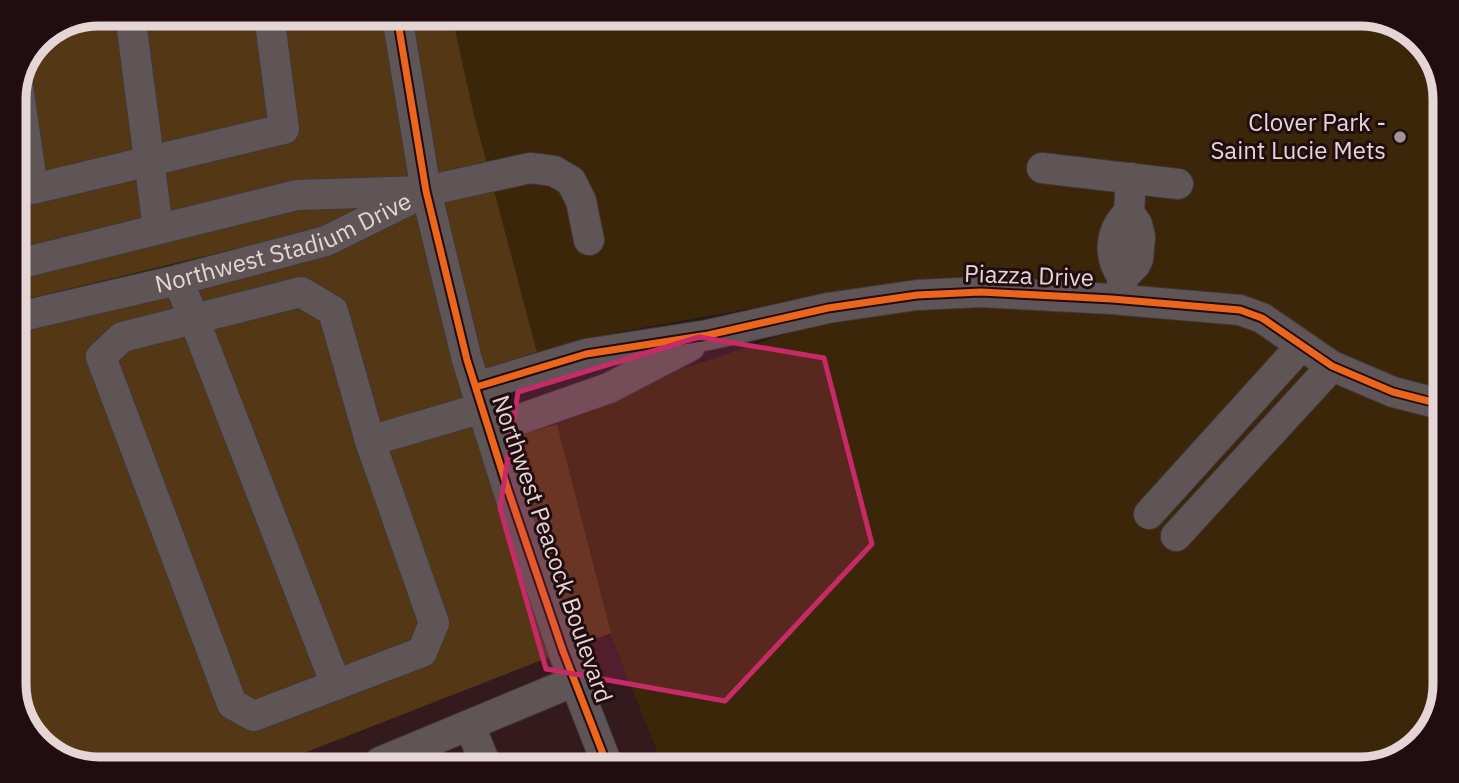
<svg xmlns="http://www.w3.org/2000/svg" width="1459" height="783" font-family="'IBM Plex Sans',sans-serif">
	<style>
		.built { fill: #351a1d }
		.green { fill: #3c260a }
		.forest { fill: #543815 }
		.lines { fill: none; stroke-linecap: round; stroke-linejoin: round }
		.minor-casing { stroke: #413838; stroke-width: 32 }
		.minor { stroke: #5f5556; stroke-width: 30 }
		.cycleway-casing { stroke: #210d0f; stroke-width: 11 }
		.cycleway { stroke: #eb651d; stroke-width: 7 }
		.marked { fill: #c62b67; fill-opacity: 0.2; stroke: #c62b67; stroke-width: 5; stroke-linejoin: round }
		.poi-dot { fill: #a29495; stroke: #210d0f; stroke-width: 2.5 }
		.labels { text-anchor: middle; stroke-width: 6; stroke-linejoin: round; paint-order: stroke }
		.poi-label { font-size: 24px; fill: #e5d5d6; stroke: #210d0f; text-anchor: end }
		.street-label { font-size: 24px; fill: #e5d5d6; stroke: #210d0f }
		.rim { fill: none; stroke: #e5d5d6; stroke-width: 9 }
	</style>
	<rect width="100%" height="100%" fill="#261b1c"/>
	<path class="built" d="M 611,633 L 612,639 L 662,764 L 620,764 L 575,647 Z
		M 552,656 L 594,764 L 281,762 L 497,677 Z"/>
	<path class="green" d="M 452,16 L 1398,23 L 1431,52 L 1445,94 L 1441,390 L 1407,382 L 1335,351 L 1165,289 L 1034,279 L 991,278 L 875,286 L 614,333 L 537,352 L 474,115 Z
		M 949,307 L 1033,308 L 1234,323 L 1261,333 L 1311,371 L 1440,416 L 1436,722 L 1403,757 L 1360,769 L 662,764 L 612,639 L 557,424 L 612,403 L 682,369 L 795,331 L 854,318 Z"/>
	<path class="forest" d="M 99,14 L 385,16 L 412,180 L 14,251 L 14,94 L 39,39 Z
		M 409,16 L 452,16 L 474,115 L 537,352 L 482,369 L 440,200 Z
		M 366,207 L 322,228 L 14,302 L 14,279 L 299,208 Z
		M 418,211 L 552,656 L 281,762 L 61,760 L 28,731 L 14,690 L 14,329 Z
		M 557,424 L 611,633 L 575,647 L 505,440 Z"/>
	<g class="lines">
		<defs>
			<g id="minor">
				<path d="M 130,14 L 158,229"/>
				<path d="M 397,16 L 426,191 L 467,360 L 507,487 L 563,651 L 607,764"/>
				<path d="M 18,86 L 33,189 L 284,129 L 269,15"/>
				<path d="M 1042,168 L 1178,184"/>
				<path d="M 14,265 L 297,195 L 426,191 L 530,168 L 554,171 L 571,181 L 581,201 L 589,240"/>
				<path d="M 1123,277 C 1107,256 1110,230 1129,213"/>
				<path d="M 178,280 L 194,319 L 122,337 L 101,357 L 232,704 L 254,716 L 422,652 L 434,623 L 370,441 L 482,408"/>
				<path d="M 1120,299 L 1123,277 L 1135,265 L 1138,259 L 1140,237 L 1137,224 L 1129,213 L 1131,178"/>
				<path id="s1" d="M 14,318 L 178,280 L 326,241 L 417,196"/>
				<path d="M 476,387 L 586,354 L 708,335 L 828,308 L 917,295 L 981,292 L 1112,299 L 1240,310 L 1262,318 L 1332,366 L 1393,392 L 1440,404"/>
				<path d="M 489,430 L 609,388 L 690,346"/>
				<path d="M 1149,514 L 1301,346"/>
				<path d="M 1176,536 L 1332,366"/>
				<path d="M 336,685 L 194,319 L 301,292 L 333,311 L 370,441"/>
				<path d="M 470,726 L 485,763"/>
				<path d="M 380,762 L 575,681"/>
			</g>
		</defs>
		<use href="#minor" class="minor-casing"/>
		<use href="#minor" class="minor"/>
		<defs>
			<path id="cycleway" d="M 397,16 L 426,191 L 467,360 L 507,487 L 563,651 L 607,764
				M 476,387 L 586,354 L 708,335 L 828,308 L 917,295 L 981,292 L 1112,299 L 1240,310 L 1262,318 L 1332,366 L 1393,392 L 1440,404"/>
		</defs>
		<use href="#cycleway" class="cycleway-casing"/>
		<use href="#cycleway" class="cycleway"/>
	</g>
	<path class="marked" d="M 699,337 L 824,358 L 872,544 L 725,701 L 546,669 L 500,508 L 518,392 Z"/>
	<circle class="poi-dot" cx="1400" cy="137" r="7"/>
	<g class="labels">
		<g class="poi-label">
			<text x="1386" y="131">Clover Park -<tspan x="1386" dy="28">Saint Lucie Mets</tspan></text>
		</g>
		<g class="street-label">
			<text dy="8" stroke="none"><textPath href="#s1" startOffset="280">Northwest Stadium Drive</textPath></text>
			<text transform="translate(1029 276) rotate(2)" y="8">Piazza Drive</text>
			<text transform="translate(552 549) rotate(71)" y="8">Northwest Peacock Boulevard</text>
		</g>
	</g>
	<path d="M0 0H1459V783H0ZM99 26H1360A73 73 0 0 1 1433 99V684A73 73 0 0 1 1360 757H99A73 73 0 0 1 26 684V99A73 73 0 0 1 99 26Z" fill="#210d0f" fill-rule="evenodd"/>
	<path class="rim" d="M99 26H1360A73 73 0 0 1 1433 99V684A73 73 0 0 1 1360 757H99A73 73 0 0 1 26 684V99A73 73 0 0 1 99 26Z"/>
</svg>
